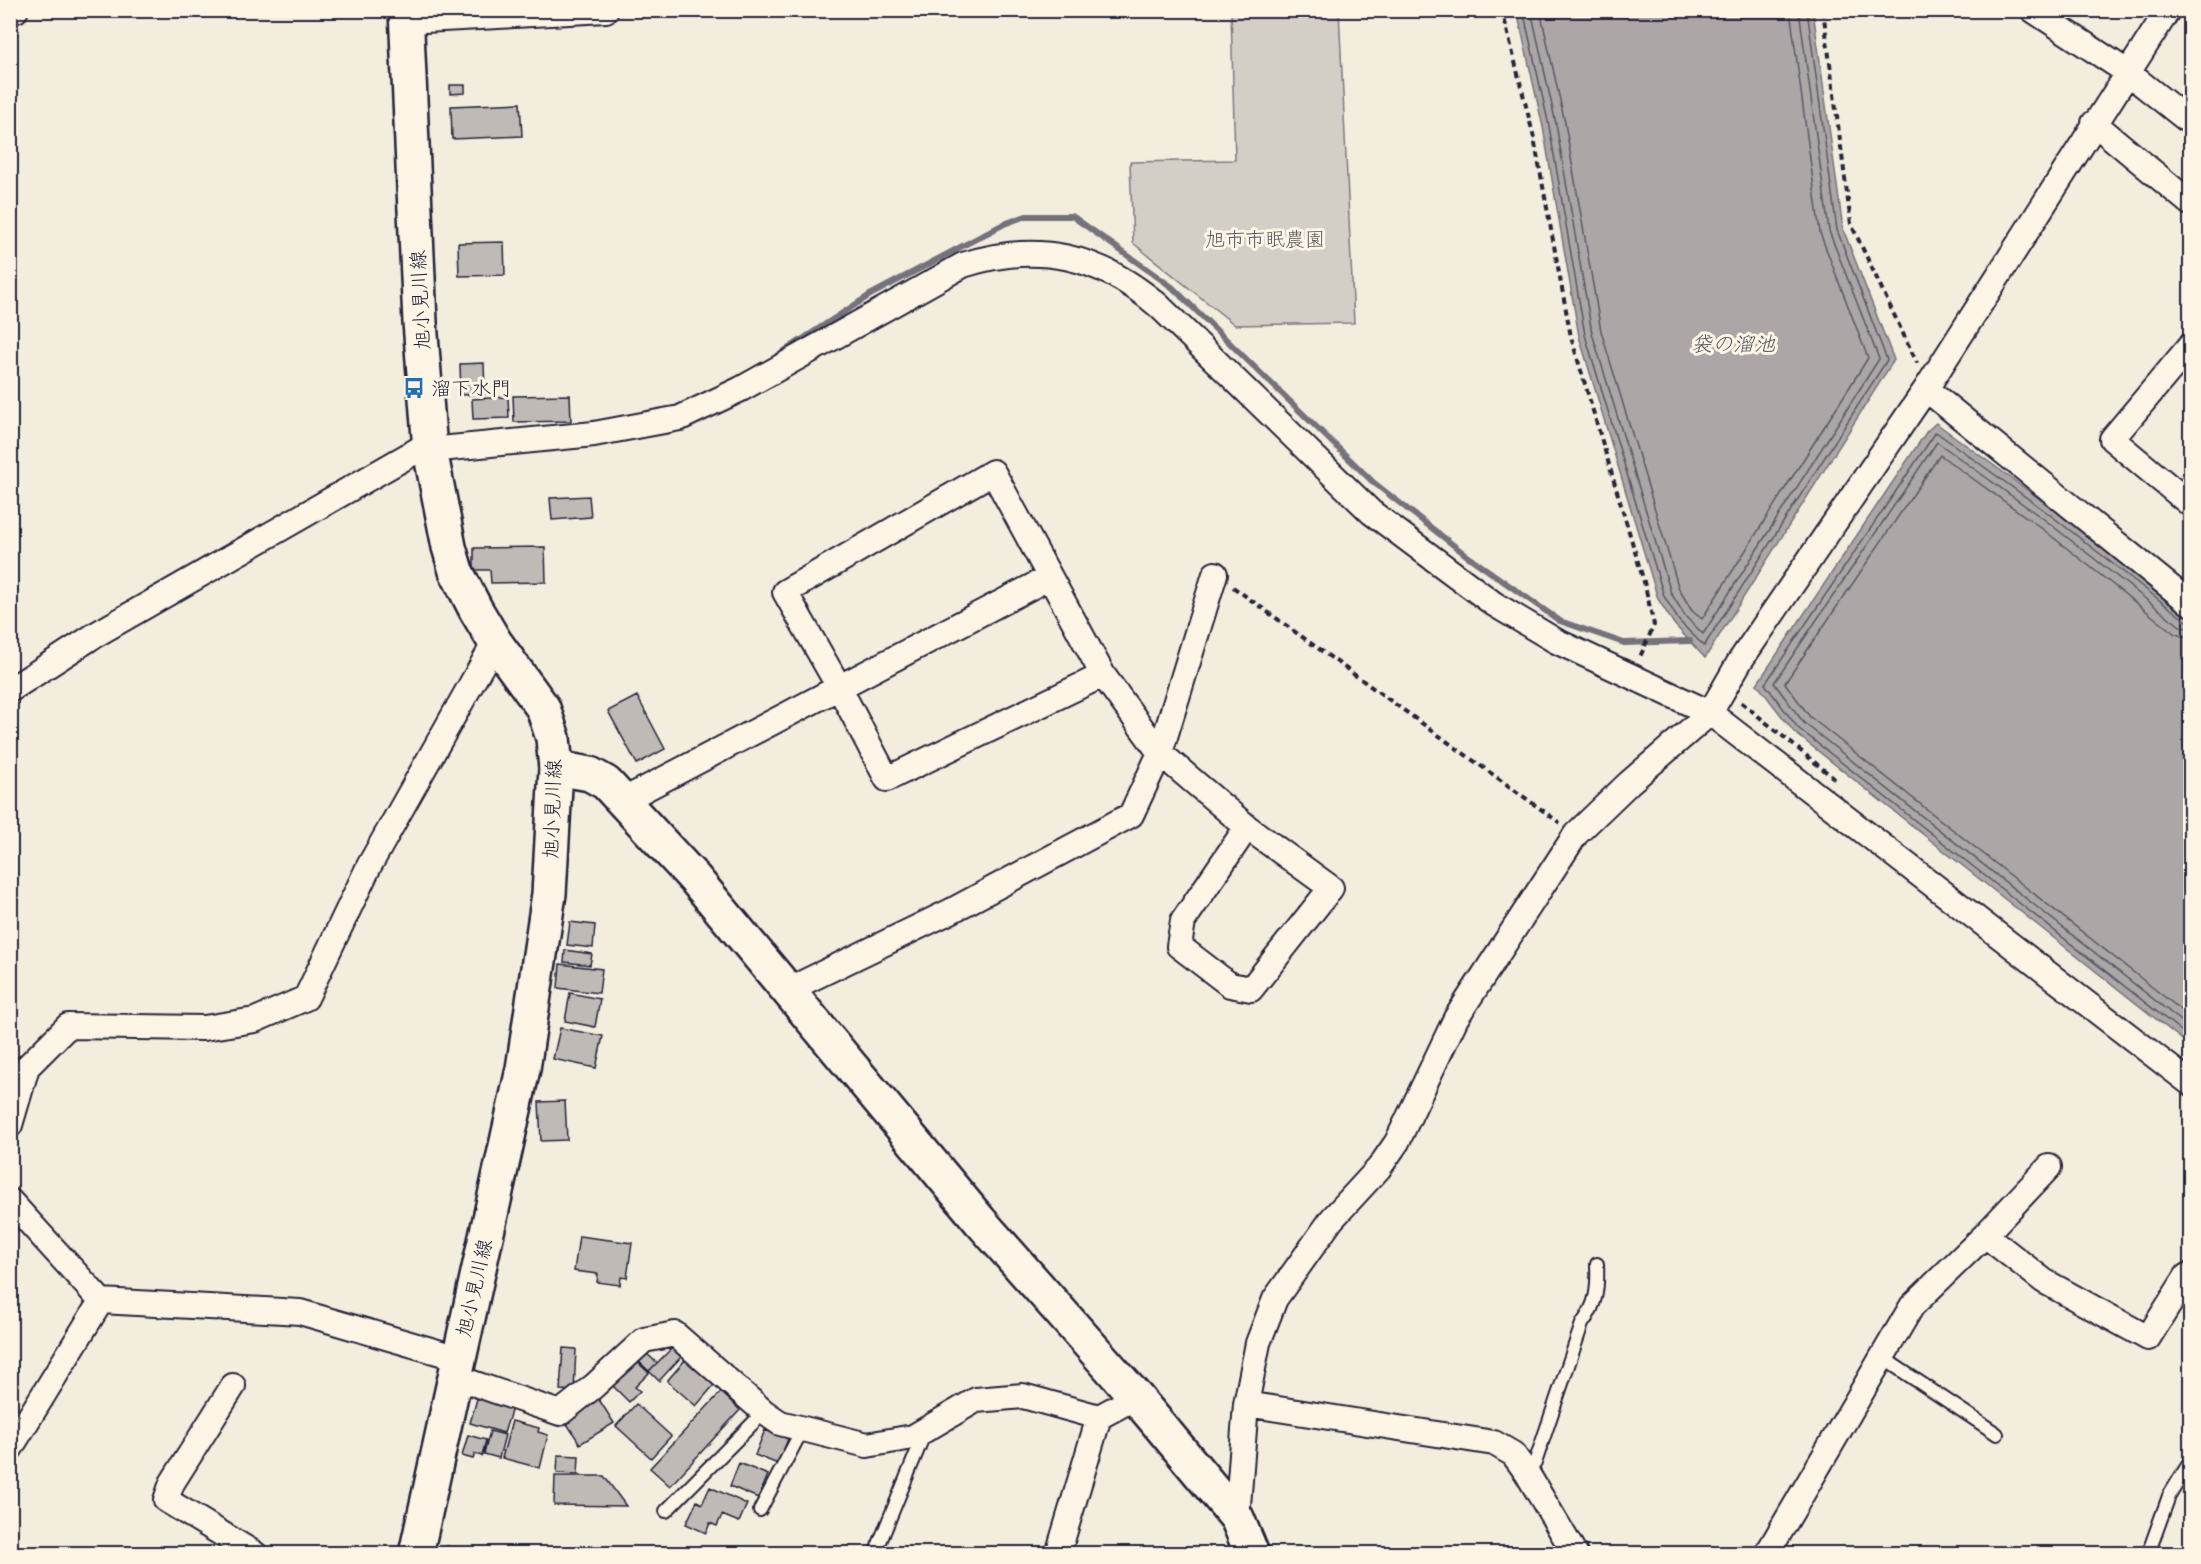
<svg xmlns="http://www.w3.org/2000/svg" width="2201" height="1564" font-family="Pangolin,'Klee One',sans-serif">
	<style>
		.green { fill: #d4cfc6; stroke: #7b7880; stroke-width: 1.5 }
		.water { fill: #aca7a6; stroke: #75727b; stroke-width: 1.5 }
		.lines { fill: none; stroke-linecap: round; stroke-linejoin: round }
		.shore { stroke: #595766; stroke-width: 1.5 }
		.stream { stroke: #75727b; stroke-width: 6 }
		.building { fill: #bfbab6; stroke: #22223b; stroke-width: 1.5 }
		.lane-casing { stroke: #22223b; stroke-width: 16 }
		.street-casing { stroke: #22223b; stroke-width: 28 }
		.secondary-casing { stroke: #22223b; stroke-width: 38 }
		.primary-casing { stroke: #22223b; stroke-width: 38 }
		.path { stroke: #22223b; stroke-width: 4; stroke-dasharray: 6 4.5; stroke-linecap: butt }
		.lane { stroke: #fcf5e5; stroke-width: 12 }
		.street { stroke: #fcf5e5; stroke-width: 24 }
		.secondary { stroke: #fcf5e5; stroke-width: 33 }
		.primary { stroke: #fcf5e5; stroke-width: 33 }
		.labels { text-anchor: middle; stroke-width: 6; stroke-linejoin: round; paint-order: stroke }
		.park-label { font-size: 20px; fill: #575665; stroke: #fcf5e5 }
		.street-label { font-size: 20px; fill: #22223b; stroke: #fcf5e5 }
		.poi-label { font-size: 20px; fill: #22223b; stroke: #fcf5e5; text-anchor: start }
		.water-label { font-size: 21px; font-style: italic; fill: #525160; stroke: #fcf5e5 }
	</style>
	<rect width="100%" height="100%" fill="#f3edde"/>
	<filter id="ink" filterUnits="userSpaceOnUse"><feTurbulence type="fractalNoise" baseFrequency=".0167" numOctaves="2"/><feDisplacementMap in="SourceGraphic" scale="12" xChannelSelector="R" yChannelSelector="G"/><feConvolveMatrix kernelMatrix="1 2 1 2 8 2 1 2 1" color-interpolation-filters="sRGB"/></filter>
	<g filter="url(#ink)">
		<path class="green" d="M 1231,11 L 1339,11 L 1354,323 L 1235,325 L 1133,243 L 1130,162 L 1235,160 Z"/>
		<path class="water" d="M 1517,11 L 1813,11 L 1843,229 L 1894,360 L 1705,658 L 1674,624 L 1658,599 L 1579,336 L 1543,127 Z
			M 1936,423 L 2053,509 L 2190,617 L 2190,1046 L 1794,732 L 1757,684 L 1927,431 Z"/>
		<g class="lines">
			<path class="shore" d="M 1523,10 L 1549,126 L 1585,335 L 1664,596 L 1679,621 L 1704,646 L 1887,360 L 1837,230 L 1807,10
				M 1531,10 L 1556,124 L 1592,333 L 1671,593 L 1685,616 L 1703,634 L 1879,359 L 1829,231 L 1799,10
				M 1540,10 L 1565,123 L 1601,331 L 1679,589 L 1692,611 L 1702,619 L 1868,358 L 1820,233 L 1790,10
				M 2190,622 L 2185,620 L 2049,514 L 1936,432 L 1765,684 L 1798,728 L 2190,1038
				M 2190,629 L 2180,626 L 2045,520 L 1937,442 L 1774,683 L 1804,723 L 2190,1028
				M 2190,638 L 2175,634 L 2040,527 L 1940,455 L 1785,683 L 1810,717 L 2190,1017"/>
			<path class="stream" d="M 783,352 L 870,295 L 1004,224 L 1026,216 L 1072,216 L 1172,287 L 1373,482 L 1466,555 L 1560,621 L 1624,643 L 1690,641"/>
		</g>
		<path class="building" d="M 450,85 L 465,85 L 465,93 L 450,94 Z
			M 520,103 L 522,136 L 452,139 L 451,106 Z
			M 504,242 L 505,275 L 459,276 L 458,243 Z
			M 484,363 L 485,394 L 461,395 L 460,364 Z
			M 570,395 L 571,421 L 514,422 L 513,396 Z
			M 508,397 L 509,418 L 473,419 L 472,399 Z
			M 589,496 L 591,517 L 552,520 L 550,498 Z
			M 545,547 L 546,582 L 491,583 L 490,570 L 474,570 L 474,548 Z
			M 637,696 L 665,749 L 637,764 L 608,711 Z
			M 570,922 L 595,925 L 593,948 L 567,945 Z
			M 565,950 L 592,954 L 590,965 L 564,962 Z
			M 560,964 L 602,969 L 599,993 L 558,988 Z
			M 570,993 L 600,999 L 595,1027 L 565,1021 Z
			M 560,1028 L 603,1036 L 596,1068 L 553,1059 Z
			M 565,1101 L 567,1140 L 541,1141 L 539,1102 Z
			M 579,1236 L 632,1243 L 627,1278 L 621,1277 L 620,1285 L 597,1282 L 598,1274 L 574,1271 Z
			M 563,1348 L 576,1349 L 574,1391 L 560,1390 Z
			M 672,1348 L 681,1357 L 659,1381 L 649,1371 Z
			M 645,1352 L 657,1363 L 649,1371 L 637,1360 Z
			M 634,1359 L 649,1373 L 635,1387 L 640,1391 L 629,1402 L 610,1383 Z
			M 685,1360 L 714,1385 L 696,1406 L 667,1381 Z
			M 479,1392 L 512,1408 L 504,1433 L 470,1423 Z
			M 721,1392 L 740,1410 L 670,1486 L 650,1468 Z
			M 598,1398 L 614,1423 L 580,1444 L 564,1419 Z
			M 636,1404 L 671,1436 L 651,1458 L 616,1426 Z
			M 512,1421 L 539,1428 L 538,1432 L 548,1435 L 540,1468 L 502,1458 Z
			M 765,1430 L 788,1439 L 778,1464 L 755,1455 Z
			M 490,1431 L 505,1435 L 499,1458 L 484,1454 Z
			M 468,1435 L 486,1440 L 482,1456 L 475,1454 L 473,1459 L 462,1456 Z
			M 558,1455 L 579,1456 L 578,1474 L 557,1473 Z
			M 739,1463 L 768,1475 L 758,1498 L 730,1486 Z
			M 555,1476 L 604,1476 L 626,1506 L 554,1505 Z
			M 710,1487 L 747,1504 L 739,1522 L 722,1515 L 717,1526 L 710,1523 L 706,1533 L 686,1524 L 697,1501 L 702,1504 Z
			M 447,1546 L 476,1554 L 446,1554 Z"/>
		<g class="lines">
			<defs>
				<path id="lane" d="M 1883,1358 L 1997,1434
					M 1527,1473 L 1535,1463 L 1582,1324 C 1597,1304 1598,1288 1597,1264
					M 760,1510 L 802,1430
					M 666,1511 L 764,1412
					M 875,1554 L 925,1432
					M 2148,1554 L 2169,1496 L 2190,1462"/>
				<path id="street" d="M 2033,10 L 2127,72 L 2190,122
					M 10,11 L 16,10
					M 406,21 L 606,10
					M 2094,123 L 2190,203
					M 2190,346 L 2112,439 L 2190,504
					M 1926,389 L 2190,603
					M 430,450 L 594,434 L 680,418 L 741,389 L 963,265 C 1038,241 1099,255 1159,306 L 1371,512 L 1494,604 L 1556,641 L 1710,713 L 2190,1083
					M 1103,675 L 887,779 L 839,687 L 785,592 L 993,472 L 1103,675 L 1160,753 L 1247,827 L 1331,888 L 1251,989 L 1230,985 L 1179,946 L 1183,921 L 1247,827
					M 10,690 L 95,635 L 430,443
					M 622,801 L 1050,577
					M 788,990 L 951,911 L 1131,815 L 1160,753 L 1215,574
					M 10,1125 L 27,1067 L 68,1026 L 204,1028 L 255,1020 L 306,998 L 369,866 L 495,642
					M 2049,1167 L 1985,1235 L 2044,1281 L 2148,1338 L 2187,1276
					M 10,1201 L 101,1301 L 300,1312 L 458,1358
					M 455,1377 L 560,1413 L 594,1386 L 644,1340 L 675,1334 L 764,1412 L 780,1423 L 867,1445 L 913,1437 L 976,1400 L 1023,1396 L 1099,1417 L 1136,1397
					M 233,1386 L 172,1483 L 166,1500 L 255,1554
					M 1246,1404 L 1494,1443 L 1513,1454 L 1527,1473 L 1575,1554
					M 10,1449 L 101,1301
					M 1237,1518 L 1246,1404 L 1258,1343 L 1275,1299 L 1332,1219 L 1379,1168 L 1397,1142 L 1456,1018 L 1576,834 L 1629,783 L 1710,713 L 1740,661 L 1926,389 L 2168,10
					M 1058,1554 L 1099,1417
					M 1767,1554 L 1912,1306 L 1985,1235"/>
				<path id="secondary" d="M 556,768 L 590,774 L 606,783 L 695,879 L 980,1221 L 1136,1397 L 1237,1518 L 1252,1554"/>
				<path id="primary" d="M 406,10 L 420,322 L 430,450 L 449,547 L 456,571 L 476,610 L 495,642 L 543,708 L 553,738 L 556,768 L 549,894 L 523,1069 L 416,1554"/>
			</defs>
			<use href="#lane" class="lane-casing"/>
			<use href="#street" class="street-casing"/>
			<use href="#secondary" class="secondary-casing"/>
			<use href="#primary" class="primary-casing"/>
			<path class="path" d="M 1502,10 L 1534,138 L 1571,337 L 1644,582 L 1654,625 L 1640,657
				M 1823,10 L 1851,224 L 1917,363
				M 1233,587 L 1560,823
				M 1741,702 L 1835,779"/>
			<use href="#lane" class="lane"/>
			<use href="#street" class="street"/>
			<use href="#secondary" class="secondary"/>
			<use href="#primary" class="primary"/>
		</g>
	</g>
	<defs>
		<symbol id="bus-bare" viewBox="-9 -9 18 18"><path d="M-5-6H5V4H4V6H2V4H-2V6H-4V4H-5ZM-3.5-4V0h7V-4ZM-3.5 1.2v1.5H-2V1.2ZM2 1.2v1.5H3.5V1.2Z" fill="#1f6fb2" stroke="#fcf5e5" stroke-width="2.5" paint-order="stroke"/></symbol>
	</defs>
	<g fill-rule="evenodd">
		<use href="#bus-bare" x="399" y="373" width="30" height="30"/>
	</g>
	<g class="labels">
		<g class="park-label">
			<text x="1265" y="246">旭市市眠農園</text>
		</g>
		<g class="street-label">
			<text transform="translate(420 300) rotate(-93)" y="7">旭小見川線</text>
			<text transform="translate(552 809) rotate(-88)" y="7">旭小見川線</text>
			<text transform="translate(474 1288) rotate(-77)" y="7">旭小見川線</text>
		</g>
		<g class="poi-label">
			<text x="431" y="395">溜下水門</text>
		</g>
		<g class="water-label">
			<text x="1733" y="351">袋の溜池</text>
		</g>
	</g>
	<rect width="2201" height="1564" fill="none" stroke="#fcf5e5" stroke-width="36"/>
	<rect x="18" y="18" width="2165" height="1528" fill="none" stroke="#22223b" stroke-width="2" filter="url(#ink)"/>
</svg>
